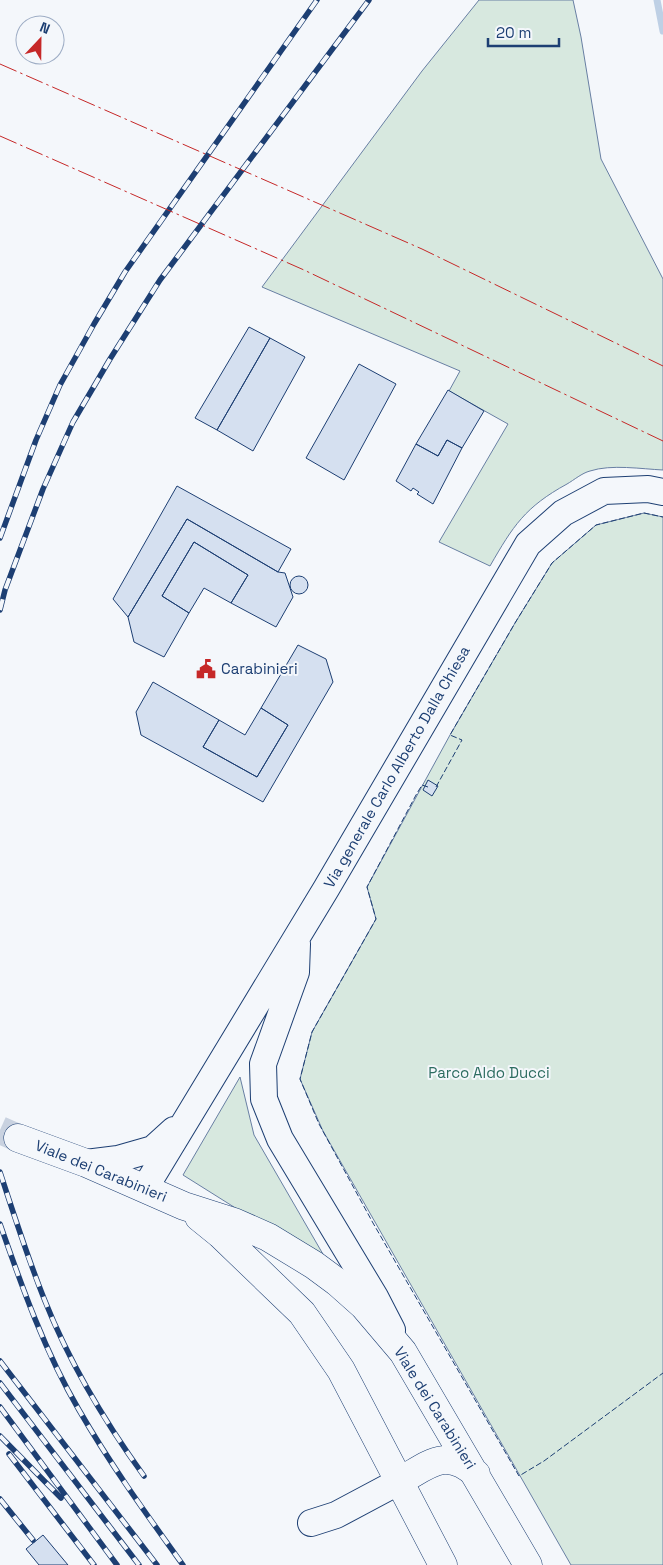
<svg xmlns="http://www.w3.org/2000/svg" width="663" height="1565" font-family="'Space Grotesk',sans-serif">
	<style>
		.green { fill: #d7e8df; stroke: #687fa3 }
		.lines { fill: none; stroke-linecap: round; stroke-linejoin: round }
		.stream { stroke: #bed0e5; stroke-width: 7 }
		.building { fill: #d5e0f0; stroke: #1d3f73 }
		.major-tunnel { stroke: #c9d2e0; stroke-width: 28; stroke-dasharray: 28 14; stroke-linecap: butt }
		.minor-casing { stroke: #1d3f73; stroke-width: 28 }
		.major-casing { stroke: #1d3f73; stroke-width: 29 }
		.minor { stroke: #f4f7fb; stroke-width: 26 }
		.major { stroke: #f4f7fb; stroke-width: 28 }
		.rail-casing { stroke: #1d3f73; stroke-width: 5.5 }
		.rail { stroke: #f4f7fb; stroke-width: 4; stroke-dasharray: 11; stroke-linecap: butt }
		.fence { stroke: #1d3f73; stroke-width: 1; stroke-dasharray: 6 2.5; stroke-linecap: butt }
		.power { stroke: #c62828; stroke-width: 1; stroke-dasharray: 18 4 2.5 4; stroke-linecap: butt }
		.labels { text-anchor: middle; stroke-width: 4; stroke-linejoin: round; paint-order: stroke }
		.poi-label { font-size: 15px; fill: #1d3f73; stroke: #f4f7fb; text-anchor: start }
		.street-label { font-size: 15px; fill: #1d3f73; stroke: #f4f7fb }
		.park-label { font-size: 15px; fill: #2c6c60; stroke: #f4f7fb }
	</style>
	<rect width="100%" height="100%" fill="#f4f7fb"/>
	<path class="green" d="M 479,0 L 573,0 L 581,37 L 601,159 L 663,279 L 663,470 C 642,469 611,464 590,471 C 582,473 574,480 567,484 C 525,507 513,526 490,566 L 439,542 L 508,424 L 449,391 L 460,371 L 262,287 L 422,71 Z
		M 644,513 L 663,517 L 663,1565 L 571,1565 L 323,1131 L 300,1079 L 312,1032 L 376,919 L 367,887 L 450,735 L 515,623 L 552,563 L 596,525 Z
		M 240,1077 L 254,1135 L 331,1268 L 183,1175 Z"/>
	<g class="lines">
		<path class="stream" d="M 657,0 L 663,31"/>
	</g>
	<path class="building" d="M 249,327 L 270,338 L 217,430 L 195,418 Z
		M 270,338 L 305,357 L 253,451 L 217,430 Z
		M 359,364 L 396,384 L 344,480 L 306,458 Z
		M 448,390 L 484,411 L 462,448 L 447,440 L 438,456 L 416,444 Z
		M 447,440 L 462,448 L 433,504 L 417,494 L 419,492 L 413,488 L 411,491 L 396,481 L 416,444 L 438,456 Z
		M 177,486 L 291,549 L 278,572 L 187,519 L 128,617 L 113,599 Z
		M 187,519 L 278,572 L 285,573 L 293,597 L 276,627 L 231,603 L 248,575 L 194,542 L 162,596 L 189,613 L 164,657 L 134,642 L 128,617 Z
		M 194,542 L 248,575 L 231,603 L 204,588 L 189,613 L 162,596 Z
		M290 585a9 9 0 1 1 18 0a9 9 0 1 1-18 0Z
		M 298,645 L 326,659 L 333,682 L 263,802 L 141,735 L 136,712 L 153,682 L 219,720 L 203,747 L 257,777 L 288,725 L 261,708 Z
		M 261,708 L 288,725 L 257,777 L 203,747 L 219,720 L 245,735 Z
		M 428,780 L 438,786 L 432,796 L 423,790 Z
		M 43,1535 L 68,1565 L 39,1565 L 26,1549 Z"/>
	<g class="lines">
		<path class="major-tunnel" d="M 0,1130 L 18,1138"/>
		<defs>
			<path id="minor" d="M 297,944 L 296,972 L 263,1064 L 264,1099 L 280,1139 L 375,1297 L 392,1330
				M 86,1163 L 118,1159 L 153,1149 L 174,1130
				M 145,1188 L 326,889 L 528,544 L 563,513 L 604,491 L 648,489 L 663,492
				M 311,1523 L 336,1515 L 398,1482"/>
			<path id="major" d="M 18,1138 L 86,1163 L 184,1206 L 234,1222 L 268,1237 L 314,1265 L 337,1282 L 364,1306 L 403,1352 L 528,1565
				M 199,1217 L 220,1234 L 302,1313 L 341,1370 L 443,1565
				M 398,1482 C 428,1466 445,1446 476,1474"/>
		</defs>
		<use href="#minor" class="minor-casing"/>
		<use href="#major" class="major-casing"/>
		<use href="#minor" class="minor"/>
		<use href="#major" class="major"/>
		<defs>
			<path id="rail" d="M 0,538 L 36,440 L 60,385 L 94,324 L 125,272 L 317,0
				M 0,610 L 5,590 L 43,489 L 73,422 L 110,359 L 160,280 L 369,0
				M 0,1172 C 14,1215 28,1259 45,1301 C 70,1364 105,1422 144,1476
				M 0,1224 C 22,1287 45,1352 79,1410 C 110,1464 147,1515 183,1565
				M 0,1361 L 157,1565
				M 0,1383 L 139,1565
				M 0,1407 L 117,1565
				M 0,1436 L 61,1498
				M 9,1454 L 94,1565
				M 0,1499 L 33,1540"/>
		</defs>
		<use href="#rail" class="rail-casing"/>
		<use href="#rail" class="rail"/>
		<path class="fence" d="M 428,787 L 422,785 L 416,795 L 367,887 L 376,919 L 312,1032 L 300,1079 L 319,1124 L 373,1223 L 519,1476 L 544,1461 L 663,1373
			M 436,787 L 462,740 L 450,735 L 515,623 L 552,563 L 596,525 L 644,513 L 663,517"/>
		<path class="power" d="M 0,64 L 422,249 L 663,366
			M 0,136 L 304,270 L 663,441"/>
	</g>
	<defs>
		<symbol id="civic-bare" viewBox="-9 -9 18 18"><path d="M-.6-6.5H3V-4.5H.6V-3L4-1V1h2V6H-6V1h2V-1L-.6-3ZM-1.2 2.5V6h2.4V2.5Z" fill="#c62828" stroke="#f4f7fb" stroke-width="2.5" paint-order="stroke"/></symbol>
	</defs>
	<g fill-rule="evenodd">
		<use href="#civic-bare" x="192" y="655" width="28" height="28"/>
	</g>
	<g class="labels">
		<g class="poi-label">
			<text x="221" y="674">Carabinieri</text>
		</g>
		<g class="street-label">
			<text transform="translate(397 767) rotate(-60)" y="5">Via generale Carlo Alberto Dalla Chiesa</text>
			<text transform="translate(101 1171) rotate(22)" y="5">Viale dei Carabinieri</text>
			<text transform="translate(435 1408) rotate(58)" y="5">Viale dei Carabinieri</text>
		</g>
		<g class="park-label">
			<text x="489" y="1078">Parco Aldo Ducci</text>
		</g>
	</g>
	<g transform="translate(40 40) rotate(22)"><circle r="24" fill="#f4f7fb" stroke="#9eadc5"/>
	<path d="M0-4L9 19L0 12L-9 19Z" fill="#c62828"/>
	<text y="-8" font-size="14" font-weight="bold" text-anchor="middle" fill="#1d3f73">N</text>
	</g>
	<path d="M488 38v8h71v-8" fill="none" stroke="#1d3f73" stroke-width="2.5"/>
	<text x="496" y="38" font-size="15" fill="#1d3f73" stroke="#f4f7fb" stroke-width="4" paint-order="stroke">20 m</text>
</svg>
